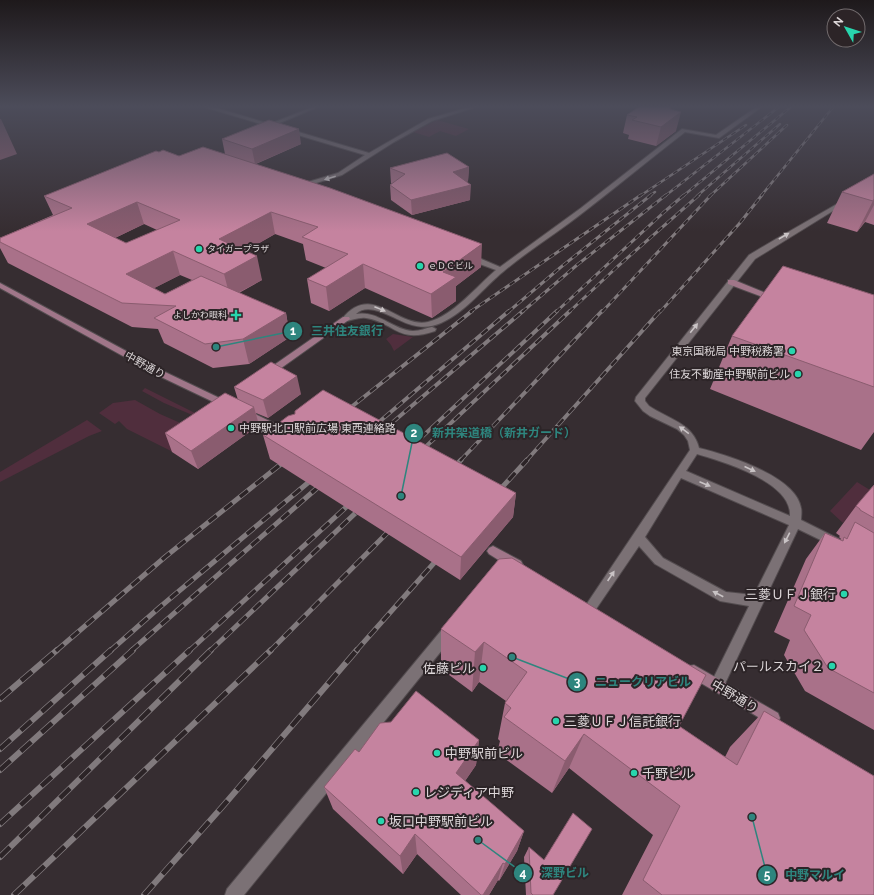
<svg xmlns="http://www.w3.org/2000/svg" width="874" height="895" font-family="Raleway,'Noto Sans JP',sans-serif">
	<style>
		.green { fill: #502e3d }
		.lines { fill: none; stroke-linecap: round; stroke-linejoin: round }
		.street-casing { stroke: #534c4f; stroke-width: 2 }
		.secondary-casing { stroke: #534c4f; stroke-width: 2 }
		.street { fill: #7b7175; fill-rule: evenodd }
		.secondary { fill: #a07689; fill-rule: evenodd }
		.rail-far4-casing { stroke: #817a7d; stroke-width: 2.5 }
		.rail-far3-casing { stroke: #817a7d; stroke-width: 3 }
		.rail-far2-casing { stroke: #817a7d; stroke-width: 4 }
		.rail-far1-casing { stroke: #817a7d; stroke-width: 5 }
		.rail-casing { stroke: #817a7d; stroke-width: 6 }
		.rail-far4 { stroke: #2c2427; stroke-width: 1.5; stroke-dasharray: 5; stroke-linecap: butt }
		.rail-far3 { stroke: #2c2427; stroke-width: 2; stroke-dasharray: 6; stroke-linecap: butt }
		.rail-far2 { stroke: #2c2427; stroke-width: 2.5; stroke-dasharray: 8; stroke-linecap: butt }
		.rail-far1 { stroke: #2c2427; stroke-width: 3.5; stroke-dasharray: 10; stroke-linecap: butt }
		.rail { stroke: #2c2427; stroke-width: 4.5; stroke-dasharray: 14; stroke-linecap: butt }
		.wall { fill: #a97189; fill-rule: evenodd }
		.shaded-wall { fill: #8a5c6f }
		.building { fill: #c5839f; stroke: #8a5c6f; fill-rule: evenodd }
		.oneway { fill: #c9c3c5 }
		.poi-dot { fill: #28d5ad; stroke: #2c2427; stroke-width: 1.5 }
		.labels { text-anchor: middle; stroke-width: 4; stroke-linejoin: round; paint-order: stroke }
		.far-poi-label { font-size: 9px; fill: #ddd7d9; stroke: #2c2427; text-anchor: start }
		.poi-label { font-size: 11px; fill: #ddd7d9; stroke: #2c2427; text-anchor: end }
		.street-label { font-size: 11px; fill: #ddd7d9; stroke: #2c2427 }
		.near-poi-label { font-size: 13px; fill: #ddd7d9; stroke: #2c2427; text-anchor: start }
		.near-street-label { font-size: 13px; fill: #ddd7d9; stroke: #2c2427 }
		.leader { fill: none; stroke: #2e857e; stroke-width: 1.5 }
		.callout-dot { fill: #2e857e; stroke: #2c2427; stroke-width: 1.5 }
		.mark-label { font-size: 12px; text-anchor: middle; font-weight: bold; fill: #fff }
		.callout-label { font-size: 12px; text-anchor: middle; font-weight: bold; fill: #2e857e; stroke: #2c2427; stroke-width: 4; stroke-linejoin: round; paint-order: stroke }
	</style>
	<rect width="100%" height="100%" fill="#362d31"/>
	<path class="green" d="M 437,120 L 469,129 L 456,136 L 440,131 L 429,137 L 413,132 Z
		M 393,334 L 413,337 L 394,351 L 391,345 L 386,339 Z
		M 145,388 L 199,415 L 197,417 L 164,403 L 142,391 Z
		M 135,400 L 160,414 L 194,429 L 173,452 L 127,429 L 119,421 L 115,424 L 99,413 L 113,403 Z
		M 87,420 L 102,431 L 89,436 L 0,482 L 0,472 Z
		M 857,482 L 870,490 L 843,523 L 830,511 Z"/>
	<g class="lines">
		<defs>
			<path id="street" d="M 204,106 L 210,106 L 270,124 L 315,106 L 320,106 L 275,125 L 369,153 L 428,119 L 473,106 L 479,106 L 432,121 L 394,142 L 342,175 L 300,188 L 297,186 L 298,185 L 338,173 L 365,155 L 204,107 Z
				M 758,106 L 763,106 L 719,138 L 685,132 C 651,158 619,185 585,211 C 559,232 530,249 504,271 C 484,287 466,312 441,323 C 432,327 422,328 412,325 C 396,321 370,300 356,314 C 378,310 393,330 413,331 C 420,331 426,328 432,327 L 436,329 L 435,331 C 397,344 396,323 366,318 C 359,317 353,320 347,321 L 342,319 C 372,281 398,329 428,322 C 453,316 476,287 496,270 L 466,259 L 466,255 L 472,255 L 500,267 L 581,208 L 682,129 L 716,135 Z
				M 844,200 L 849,201 L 755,259 L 645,398 L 645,401 L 649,406 C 668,419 693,423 699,448 C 727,455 796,476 801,508 C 802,512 801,517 801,520 L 839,539 L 841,542 L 839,545 L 835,547 L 798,529 L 722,690 L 717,692 L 712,690 L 710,685 L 749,606 L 720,601 L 655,564 L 639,546 L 594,612 L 590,614 L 586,612 L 584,608 L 690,450 L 688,441 L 684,435 L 677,429 L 650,416 L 643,411 L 635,401 L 636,397 L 749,255 L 776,239 ZM 697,454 C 724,462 792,482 790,516 L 686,471 ZM 681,478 L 789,525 L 754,595 L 726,592 L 663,558 L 645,537 Z
				M 450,624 L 455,626 L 456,630 L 455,634 L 244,895 L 225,895 L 227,889 L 445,626 Z"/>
			<path id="secondary" d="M 728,280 L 734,280 L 778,298 L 777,300 L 771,300 L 728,284 Z
				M 0,283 L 165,372 L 230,403 L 232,405 L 230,407 L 224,407 L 159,376 L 0,288 Z
				M 343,317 L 349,317 L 350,319 L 270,376 L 264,376 L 263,374 L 264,372 Z
				M 245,409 L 290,431 L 292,433 L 287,436 L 284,435 L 242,414 L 240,412 L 242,410 Z
				M 493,546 L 521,561 L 523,565 L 521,569 L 517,570 L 513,569 L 489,554 L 487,551 L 489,548 Z
				M 694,665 L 778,713 L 780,718 L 778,723 L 773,725 L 768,723 L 689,676 L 687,671 L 689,666 Z"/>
		</defs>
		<use href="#street" class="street-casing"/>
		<use href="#secondary" class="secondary-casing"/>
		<use href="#street" class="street"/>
		<use href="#secondary" class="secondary"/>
		<defs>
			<path id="rail-far4" d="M 640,196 L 746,125
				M 649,196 L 655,192
				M 665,196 L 780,106
				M 683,196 L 792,106
				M 697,196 L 780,124
				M 710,196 L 787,125
				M 761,196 L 834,106"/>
			<path id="rail-far3" d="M 470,312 L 641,195
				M 508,312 L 561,267 L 651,195
				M 522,312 L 577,265 L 666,195
				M 556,312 L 663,213 L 684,195
				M 569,312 L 617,267 L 699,195
				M 602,312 L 711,195
				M 660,312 L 739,224 L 762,195"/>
			<path id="rail-far2" d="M 345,412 L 472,311
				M 372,428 L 509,311
				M 380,433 L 523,311
				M 409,449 L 557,311
				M 419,453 L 570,311
				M 284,461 L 289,457
				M 460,461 L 602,311
				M 526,461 L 660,311"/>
			<path id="rail-far1" d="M 450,471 L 461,460
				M 495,495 L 527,460
				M 56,651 L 165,557 L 286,460
				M 110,651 L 160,607 L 316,476
				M 131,651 L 324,482
				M 189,651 L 355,499
				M 210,651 L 364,505
				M 270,651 L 394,526
				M 356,651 L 442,554"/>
			<path id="rail" d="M 0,699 L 57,650
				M 0,749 L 111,650
				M 0,770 L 133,650
				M 0,824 L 190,650
				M 0,857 L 211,650
				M 14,895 L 271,650
				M 144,895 L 223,806 L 357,650"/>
		</defs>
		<use href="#rail-far4" class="rail-far4-casing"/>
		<use href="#rail-far3" class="rail-far3-casing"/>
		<use href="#rail-far2" class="rail-far2-casing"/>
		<use href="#rail-far1" class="rail-far1-casing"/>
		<use href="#rail" class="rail-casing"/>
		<use href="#rail-far4" class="rail-far4"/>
		<use href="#rail-far3" class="rail-far3"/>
		<use href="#rail-far2" class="rail-far2"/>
		<use href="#rail-far1" class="rail-far1"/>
		<use href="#rail" class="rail"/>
	</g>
	<path class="wall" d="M 670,109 L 676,131 L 656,146 L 628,139 L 629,135 L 623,133 L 627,115 Z
		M 222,139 L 301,144 L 256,164 L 481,267 L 456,286 L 456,301 L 432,318 L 365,288 L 329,311 L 311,303 L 307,279 L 326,268 L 306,260 L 303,244 L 275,234 L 245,251 L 262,280 L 239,293 L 286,313 L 290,337 L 249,364 L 213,368 L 164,343 L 158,329 L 132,327 L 8,263 L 0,248 L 0,238 L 53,215 L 44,196 L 159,152 L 179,156 L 225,154 ZM 144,224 L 157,230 L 126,243 L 115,238 ZM 180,275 L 192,280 L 165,294 L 154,288 Z
		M 469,167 L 468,181 L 467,182 L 470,200 L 412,215 L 391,200 L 390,185 L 392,183 L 391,183 L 390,168 Z
		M 874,174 L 874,225 L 865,222 L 857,232 L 827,223 L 842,192 Z
		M 874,295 L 874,432 L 861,450 L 710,389 L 732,336 Z
		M 234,387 L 301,394 L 268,418 L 256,413 L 259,425 L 198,469 L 172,452 L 165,433 L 238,400 Z
		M 263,435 L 516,493 L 513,517 L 460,580 L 270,459 Z
		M 874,485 L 874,730 L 805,691 L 784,655 L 790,640 L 774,632 L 806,559 L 825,533 L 841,540 L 841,539 L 839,537 L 840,536 L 836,533 L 856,506 Z
		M 499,559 L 679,726 L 725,757 L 730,747 L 764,711 L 874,895 L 622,895 L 653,835 L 569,768 L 552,793 L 497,753 L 500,741 L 498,739 L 505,703 L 506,701 L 479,682 L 472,692 L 441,669 L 441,629 Z
		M 479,740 L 476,765 L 465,781 L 524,831 L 517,851 L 499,881 L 498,880 L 489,895 L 461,895 L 417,854 L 403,874 L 333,809 L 324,787 L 359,752 Z
		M 529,847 L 553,895 L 526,895 L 524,857 Z"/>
	<path class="shaded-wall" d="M 671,106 L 667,122 L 681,112 L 676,131 L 656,146 L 661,127 Z
		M 0,119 L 1,119 L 17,154 L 0,160 Z
		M 299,129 L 301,144 L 255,164 L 252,149 Z
		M 469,167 L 468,181 L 452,187 L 453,172 Z
		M 471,185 L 470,200 L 412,215 L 411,200 Z
		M 874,199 L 874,205 L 865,222 L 857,232 Z
		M 137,202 L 144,224 L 96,247 L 87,224 Z
		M 271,212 L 275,234 L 226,262 L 219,239 Z
		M 482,244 L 481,267 L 456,286 L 456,301 L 432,318 L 431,294 L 443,272 Z
		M 173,251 L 180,275 L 135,298 L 126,274 Z
		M 257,256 L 262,280 L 230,297 L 224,274 Z
		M 363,264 L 365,288 L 329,311 L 326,287 Z
		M 286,313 L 290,337 L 249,364 L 243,339 Z
		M 297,376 L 301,394 L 268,418 L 263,400 Z
		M 254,407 L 259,425 L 198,469 L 191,451 Z
		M 516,493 L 513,517 L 460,580 L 461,557 Z
		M 484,642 L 479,682 L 472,692 L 475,652 Z
		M 584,734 L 569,768 L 552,793 L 565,761 Z
		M 479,740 L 476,765 L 454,797 L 456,773 Z
		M 524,831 L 517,851 L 499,881 L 505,864 Z
		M 415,834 L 417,854 L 403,874 L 400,856 Z
		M 503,863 L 498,880 L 489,895 L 483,895 Z"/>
	<path class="building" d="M 640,106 L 671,106 L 670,109 L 681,112 L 661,127 L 632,120 L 637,117 L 627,115 Z
		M 269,120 L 299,129 L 252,149 L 222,139 Z
		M 203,147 L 330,188 L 482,244 L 443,272 L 456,277 L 431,294 L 363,264 L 326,287 L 307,279 L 348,254 L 302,237 L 318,227 L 271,212 L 219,239 L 257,256 L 224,274 L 173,251 L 126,274 L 165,294 L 201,276 L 286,313 L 243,339 L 205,344 L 154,318 L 176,306 L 122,303 L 0,242 L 0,238 L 72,208 L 44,196 L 156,151 L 159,152 L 163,150 L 179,156 ZM 137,202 L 180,220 L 126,243 L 87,224 Z
		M 447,153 L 469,167 L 453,172 L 471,185 L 411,200 L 390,185 L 405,174 L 390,168 Z
		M 874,174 L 874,199 L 873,201 L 842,192 Z
		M 783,266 L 874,295 L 874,387 L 732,336 Z
		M 271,362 L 297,376 L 263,400 L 234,387 Z
		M 323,390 L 516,493 L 461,557 L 263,435 L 288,416 L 295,414 L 295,411 Z
		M 225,393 L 254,407 L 191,451 L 165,433 Z
		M 874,485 L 874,518 L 860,510 L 860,509 L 856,506 Z
		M 855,522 L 874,533 L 874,693 L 828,668 L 804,630 L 811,615 L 794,606 L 825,533 L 843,541 L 844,537 L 847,539 Z
		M 512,558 L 706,675 L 679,726 L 737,765 L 764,711 L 874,776 L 874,895 L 662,895 L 643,880 L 680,806 L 584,734 L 565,761 L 504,717 L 511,708 L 505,703 L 527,672 L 484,642 L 475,652 L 441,629 L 499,559 Z
		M 416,691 L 479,740 L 456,773 L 524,831 L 505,864 L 503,863 L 483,895 L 481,895 L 415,834 L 400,856 L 324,787 L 355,749 L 359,752 L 380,723 L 391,722 Z
		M 573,813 L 592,829 L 553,895 L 533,895 L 531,893 L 529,847 L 544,860 Z"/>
	<defs><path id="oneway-solid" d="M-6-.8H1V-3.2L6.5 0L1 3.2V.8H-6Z"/></defs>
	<g class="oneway">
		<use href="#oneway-solid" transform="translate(330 178) rotate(163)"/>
		<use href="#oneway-solid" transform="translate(784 236) rotate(-30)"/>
		<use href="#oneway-solid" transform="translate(380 309) rotate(22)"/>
		<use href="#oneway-solid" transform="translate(694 328) rotate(-51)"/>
		<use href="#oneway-solid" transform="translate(684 430) rotate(-144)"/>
		<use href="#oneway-solid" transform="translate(750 469) rotate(24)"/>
		<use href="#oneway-solid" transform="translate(705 484) rotate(23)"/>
		<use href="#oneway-solid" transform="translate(787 538) rotate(117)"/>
		<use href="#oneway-solid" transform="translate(611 576) rotate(-56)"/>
		<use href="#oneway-solid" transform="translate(718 594) rotate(-152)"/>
	</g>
	<linearGradient id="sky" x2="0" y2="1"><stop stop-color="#1e191b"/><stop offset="0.46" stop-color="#4c4c5a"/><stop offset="1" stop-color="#4c4c5a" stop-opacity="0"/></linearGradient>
	<rect width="874" height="231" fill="url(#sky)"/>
	<g class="poi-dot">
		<circle cx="199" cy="249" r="4"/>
		<circle cx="420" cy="266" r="4"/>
		<path d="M234 309h4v4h4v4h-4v4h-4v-4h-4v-4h4z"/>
		<circle cx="792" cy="351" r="4"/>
		<circle cx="798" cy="374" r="4"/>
		<circle cx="231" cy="428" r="4"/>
		<circle cx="844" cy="594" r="4"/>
		<circle cx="832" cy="666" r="4"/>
		<circle cx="483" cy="668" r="4"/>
		<circle cx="556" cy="721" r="4"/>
		<circle cx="437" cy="753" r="4"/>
		<circle cx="634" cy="773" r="4"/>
		<circle cx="416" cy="792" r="4"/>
		<circle cx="381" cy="821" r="4"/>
	</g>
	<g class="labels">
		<g class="far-poi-label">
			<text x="207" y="252">タイガープラザ</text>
			<text x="428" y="269">ｅＤＣビル</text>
			<text x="227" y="318" text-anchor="end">よしかわ眼科</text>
		</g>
		<g class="poi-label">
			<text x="784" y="355">東京国税局 中野税務署</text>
			<text x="790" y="378">住友不動産中野駅前ビル</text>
			<text x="239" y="432" text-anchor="start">中野駅北口駅前広場 東西連絡路</text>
		</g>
		<g class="street-label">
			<text transform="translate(145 365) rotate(29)" y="4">中野通り</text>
		</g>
		<g class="near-poi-label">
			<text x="836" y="599" text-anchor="end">三菱ＵＦＪ銀行</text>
			<text x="824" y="671" text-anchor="end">パールスカイ２</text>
			<text x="475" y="673" text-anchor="end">佐藤ビル</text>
			<text x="564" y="726">三菱ＵＦＪ信託銀行</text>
			<text x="445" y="758">中野駅前ビル</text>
			<text x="642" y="778">千野ビル</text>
			<text x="424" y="797">レジディア中野</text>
			<text x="389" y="826">坂口中野駅前ビル</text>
		</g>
		<g class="near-street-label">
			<text transform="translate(735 696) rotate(31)" y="5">中野通り</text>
		</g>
	</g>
	<path class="leader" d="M216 347L293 331M401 496L414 433M512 657L577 682M478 840L523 873M752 817L767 875"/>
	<g class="callout-dot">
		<circle cx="216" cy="347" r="4"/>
		<circle cx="401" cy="496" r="4"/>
		<circle cx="512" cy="657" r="4"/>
		<circle cx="478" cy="840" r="4"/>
		<circle cx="752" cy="817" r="4"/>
		<circle cx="293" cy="331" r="10"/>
		<circle cx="414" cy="433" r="10"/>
		<circle cx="577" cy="682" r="10"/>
		<circle cx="523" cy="873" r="10"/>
		<circle cx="767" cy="875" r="10"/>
	</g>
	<g class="mark-label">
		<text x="293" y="335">1</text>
		<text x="414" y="437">2</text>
		<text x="577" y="686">3</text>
		<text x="523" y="877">4</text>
		<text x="767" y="879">5</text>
	</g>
	<g class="callout-label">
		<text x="347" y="335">三井住友銀行</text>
		<text x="504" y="437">新井架道橋（新井ガード）</text>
		<text x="643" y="686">ニュークリアビル</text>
		<text x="565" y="877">深野ビル</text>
		<text x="815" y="879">中野マルイ</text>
	</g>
	<g transform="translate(846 28) rotate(309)"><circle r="19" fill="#2c2427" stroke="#736c6e"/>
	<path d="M0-3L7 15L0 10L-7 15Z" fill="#28d5ad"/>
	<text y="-6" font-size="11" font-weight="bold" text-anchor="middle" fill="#ddd7d9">N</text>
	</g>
</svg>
